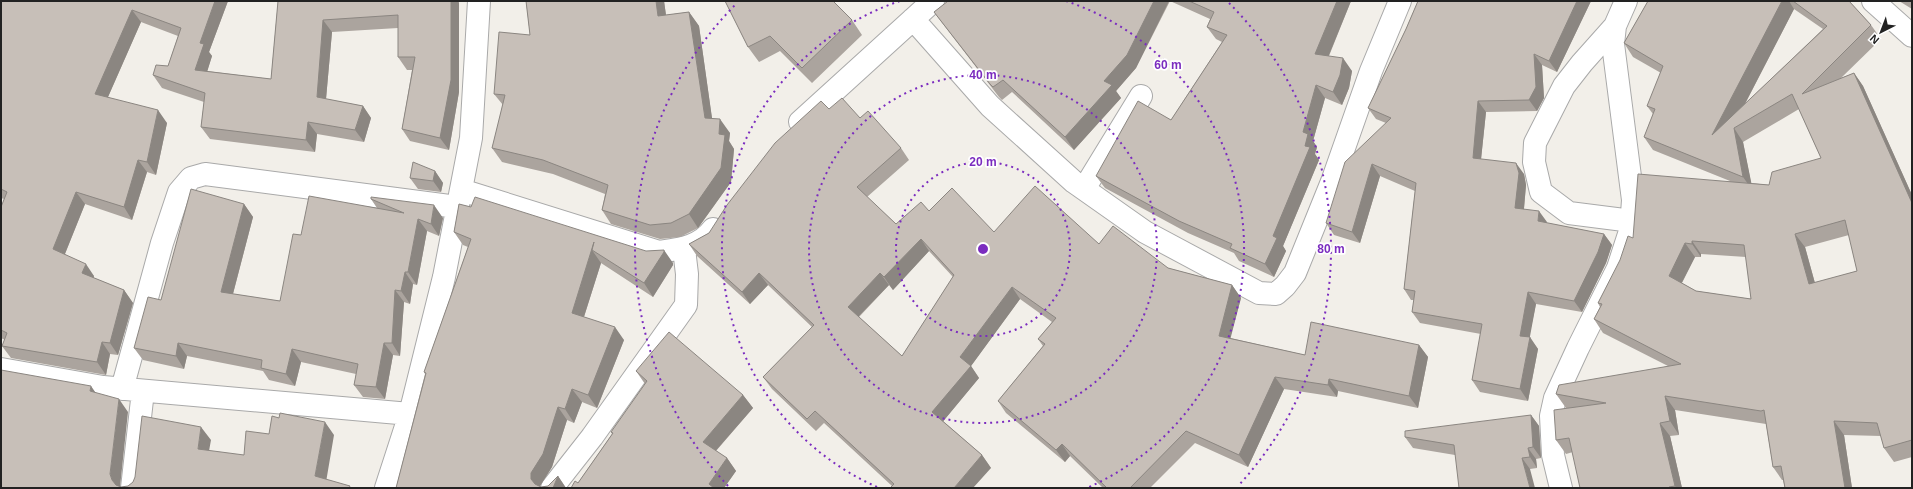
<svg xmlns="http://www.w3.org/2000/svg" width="1913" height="489" font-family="Helvetica,sans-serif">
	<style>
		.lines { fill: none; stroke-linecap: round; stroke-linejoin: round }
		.minor-casing { stroke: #a9a9a9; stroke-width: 24 }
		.minor { stroke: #fff; stroke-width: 22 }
		.wall { fill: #aba49e; fill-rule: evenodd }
		.shaded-wall { fill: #8b8681 }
		.building { fill: #c7bfb8; stroke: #8b8681; fill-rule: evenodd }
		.ring { fill: none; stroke: #7b2cbf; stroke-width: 2; stroke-dasharray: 2 4 }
		.centre { fill: #7b2cbf; stroke: #fff; stroke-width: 2 }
		.ring-label { font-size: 12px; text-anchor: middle; font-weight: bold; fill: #7b2cbf; stroke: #fff; stroke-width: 3.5; stroke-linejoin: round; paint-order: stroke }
	</style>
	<rect width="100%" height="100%" fill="#f2efe9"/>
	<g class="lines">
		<defs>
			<path id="minor" d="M 1873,1 L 1912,36
				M 913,19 L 990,106 L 1074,182 L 1145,232 L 1259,293 L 1276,294 L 1285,286 L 1295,273 L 1333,179 L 1371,71 L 1400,1
				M 1615,26 L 1582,63 L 1564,86 L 1535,143 L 1534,162 L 1541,192 L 1569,213 L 1632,221
				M 800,122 L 933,1
				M 1084,189 L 1141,96
				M 461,190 L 659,252 C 679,249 700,247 713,229
				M 1,369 L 103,387 L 410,414
				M 122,389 L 162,243 L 179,192 L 191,178 L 205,174 L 457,207
				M 132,488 L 143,391
				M 386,488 L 410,414 L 444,277 L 471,138 L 479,1
				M 552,488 L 592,437 L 686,305 L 687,274 L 684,249
				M 1561,488 L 1553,455 L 1551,416 L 1555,398 L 1578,348 L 1618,268 L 1631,228 L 1633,200 L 1613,44 L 1615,26 L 1626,1"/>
		</defs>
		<use href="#minor" class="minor-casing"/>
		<use href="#minor" class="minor"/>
	</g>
	<path class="wall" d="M 1,1 L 228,1 L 209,52 L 212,56 L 207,71 L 271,79 L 278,1 L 458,1 L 459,3 L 459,92 L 449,150 L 410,141 L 402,129 L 412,70 L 407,70 L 398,57 L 398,28 L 332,32 L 326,99 L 363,106 L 371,118 L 364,142 L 317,134 L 315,152 L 210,139 L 201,127 L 204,102 L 162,88 L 153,75 L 168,66 L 178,36 L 141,22 L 108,97 L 167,123 L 156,175 L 147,172 L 132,220 L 85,204 L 65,254 L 94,276 L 94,278 L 124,290 L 133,303 L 118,355 L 110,354 L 106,375 L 11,358 L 2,346 L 5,340 L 1,338 L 1,207 L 4,199 L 1,198 Z
		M 526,1 L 664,1 L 666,15 L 689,12 L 699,26 L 712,119 L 730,133 L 729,141 L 734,149 L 731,182 L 698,228 L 680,237 L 660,239 L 611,224 L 602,210 L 605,194 L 553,174 L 502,162 L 492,148 L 503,105 L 494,94 L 530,35 Z
		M 725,1 L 852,20 L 862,35 L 812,83 L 780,51 L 759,62 L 748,47 Z
		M 948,1 L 1351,1 L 1329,56 L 1352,71 L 1349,88 L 1342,105 L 1325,98 L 1313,141 L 1317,147 L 1315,154 L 1319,160 L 1283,246 L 1286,251 L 1274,277 L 1239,261 L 1234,253 L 1188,233 L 1105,188 L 1096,176 L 1171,120 L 1222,42 L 1216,39 L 1207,27 L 1210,19 L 1170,1 L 1136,68 L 1116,91 L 1121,98 L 1074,150 L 1012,92 L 1002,100 L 999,97 L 943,24 L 934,12 Z
		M 1418,1 L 1591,1 L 1557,72 L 1542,65 L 1544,98 L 1537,111 L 1486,112 L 1481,159 L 1524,174 L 1526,185 L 1524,209 L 1547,223 L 1604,234 L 1612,245 L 1606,263 L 1582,312 L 1536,304 L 1529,337 L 1538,349 L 1528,401 L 1480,392 L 1472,380 L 1481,334 L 1420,323 L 1412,312 L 1414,300 L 1411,300 L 1404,289 L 1415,191 L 1380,176 L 1360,243 L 1334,235 L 1326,223 L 1386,123 L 1376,119 L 1368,108 L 1406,29 Z
		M 1648,1 L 1849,1 L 1871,25 L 1881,39 L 1841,78 L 1854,73 L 1863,86 L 1912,195 L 1912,457 L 1894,462 L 1884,448 L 1881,436 L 1844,435 L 1852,488 L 1785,488 L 1783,480 L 1782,480 L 1773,467 L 1766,424 L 1675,410 L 1679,435 L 1670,436 L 1682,488 L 1580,488 L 1573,452 L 1566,454 L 1556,440 L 1568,408 L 1566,408 L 1556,394 L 1668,366 L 1603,333 L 1594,319 L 1600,307 L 1598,303 L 1633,238 L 1730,181 L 1653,150 L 1644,137 L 1653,114 L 1647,106 L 1661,73 L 1633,57 L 1624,43 ZM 1794,9 L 1823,29 L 1745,104 ZM 1799,109 L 1821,158 L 1769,185 L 1751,183 L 1743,142 ZM 1849,235 L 1857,271 L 1815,283 L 1805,247 ZM 1701,254 L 1746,257 L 1751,299 L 1696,291 L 1682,283 L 1695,257 L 1701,257 Z
		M 1899,1 L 1912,1 L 1912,9 Z
		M 829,109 L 860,118 L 901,148 L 909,160 L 867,197 L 896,224 L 929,211 L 994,232 L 1099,244 L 1168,268 L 1232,285 L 1241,298 L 1230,338 L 1305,355 L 1419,345 L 1428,357 L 1418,408 L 1338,391 L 1337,397 L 1284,389 L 1248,467 L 1195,443 L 1150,488 L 1103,488 L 1070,456 L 1065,462 L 1006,413 L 998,401 L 1043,346 L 1038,339 L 1052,322 L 1020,299 L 971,366 L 979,378 L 943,421 L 982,455 L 991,468 L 892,486 L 824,423 L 816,431 L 772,389 L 763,377 L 812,327 L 768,285 L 750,304 L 697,256 L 689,244 L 709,233 ZM 929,251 L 953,277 L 902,356 L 859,317 L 889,285 L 893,290 Z
		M 435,171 L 443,183 L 441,192 L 418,189 L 410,178 Z
		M 371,199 L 443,218 L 439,236 L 427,231 L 417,285 L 413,284 L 410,304 L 404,302 L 400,356 L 393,355 L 385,399 L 363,397 L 354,385 L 356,374 L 301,362 L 295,386 L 269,380 L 263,371 L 187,356 L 184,369 L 143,360 L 134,348 L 161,300 L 244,204 L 253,217 L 233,294 L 280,301 L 301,235 L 377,208 Z
		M 459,204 L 673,263 L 673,265 L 653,297 L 601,263 L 584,317 L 624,340 L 598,406 L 597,408 L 582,402 L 574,423 L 567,420 L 552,467 L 540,486 L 540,487 L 541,487 L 548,486 L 558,476 L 566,488 L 396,488 L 425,374 L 424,372 L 468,247 L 463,245 L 454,232 Z
		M 636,371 L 743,395 L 753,408 L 716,451 L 727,458 L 736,471 L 724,488 L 571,488 L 578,483 L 612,434 L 611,432 L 645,384 Z
		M 1531,415 L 1539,426 L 1541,458 L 1536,459 L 1537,468 L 1530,469 L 1455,455 L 1413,448 L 1405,437 Z"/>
	<path class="shaded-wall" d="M 215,1 L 228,1 L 209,52 L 212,56 L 204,82 L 195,70 L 200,43 Z
		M 451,1 L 458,1 L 459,3 L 459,92 L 449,150 L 440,138 Z
		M 656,1 L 664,1 L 668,30 L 658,16 Z
		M 1154,1 L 1169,1 L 1136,68 L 1116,91 L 1121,98 L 1074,150 L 1065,137 L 1104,81 Z
		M 1337,1 L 1351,1 L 1324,67 L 1315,54 Z
		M 1577,1 L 1591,1 L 1557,72 L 1549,61 Z
		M 1782,1 L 1789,1 L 1794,9 L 1722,148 L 1712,135 Z
		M 132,10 L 141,22 L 104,106 L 95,94 Z
		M 689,12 L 699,26 L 714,132 L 705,118 Z
		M 323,20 L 332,32 L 325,110 L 317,97 Z
		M 1534,54 L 1542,65 L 1544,98 L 1537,111 L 1529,100 Z
		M 1343,58 L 1352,71 L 1349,88 L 1342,105 L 1333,92 Z
		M 1854,73 L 1863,86 L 1912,195 L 1912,203 Z
		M 1316,85 L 1325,98 L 1313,141 L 1317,147 L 1315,154 L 1319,160 L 1283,246 L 1286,251 L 1274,277 L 1265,264 L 1303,132 Z
		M 1478,101 L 1486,112 L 1480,169 L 1473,158 Z
		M 363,106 L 371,118 L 364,142 L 355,130 Z
		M 158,110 L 167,123 L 156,175 L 147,162 Z
		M 720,119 L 730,133 L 729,141 L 734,149 L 731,182 L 698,228 L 689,214 L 719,134 Z
		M 308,122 L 317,134 L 315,152 L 306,140 Z
		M 1734,128 L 1743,142 L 1753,191 L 1743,177 Z
		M 138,160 L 147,172 L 132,220 L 124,207 Z
		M 1516,163 L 1524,174 L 1526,185 L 1523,219 L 1515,208 Z
		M 1372,164 L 1380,176 L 1360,243 L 1352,232 Z
		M 435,171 L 443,183 L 441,192 L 433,181 Z
		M 76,192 L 85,204 L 62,261 L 53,249 Z
		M 244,204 L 253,217 L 230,305 L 221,292 Z
		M 434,205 L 443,218 L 439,236 L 431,224 Z
		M 1539,211 L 1547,222 L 1546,232 L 1538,221 Z
		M 418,219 L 427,231 L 417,285 L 408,272 Z
		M 1604,234 L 1612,245 L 1606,263 L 1582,312 L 1574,301 Z
		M 1795,234 L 1805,247 L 1819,298 L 1809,284 Z
		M 921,239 L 929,251 L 893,290 L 884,277 Z
		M 1692,241 L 1701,254 L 1701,257 L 1692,244 Z
		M 594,242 L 592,250 L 601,263 L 581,326 L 572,313 Z
		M 1685,243 L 1695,257 L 1678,290 L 1669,276 Z
		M 664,250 L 673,263 L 673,265 L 653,297 L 644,283 Z
		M 86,264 L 94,276 L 90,285 L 82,273 Z
		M 405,272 L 413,284 L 410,304 L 401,291 Z
		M 759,273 L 768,285 L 750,304 L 742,292 Z
		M 880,273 L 889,285 L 856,319 L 848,307 Z
		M 1232,285 L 1241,298 L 1228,348 L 1219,336 Z
		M 1012,287 L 1020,299 L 971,366 L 979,378 L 941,424 L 932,412 L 960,357 Z
		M 124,290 L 133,303 L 118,355 L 110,343 Z
		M 395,290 L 404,302 L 400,356 L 392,343 Z
		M 1528,292 L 1536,304 L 1528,347 L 1520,336 Z
		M 615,327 L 624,340 L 597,408 L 588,395 Z
		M 1530,337 L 1538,349 L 1528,401 L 1520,389 Z
		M 102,342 L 110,354 L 106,375 L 97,362 Z
		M 178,343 L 187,356 L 184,369 L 176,356 Z
		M 384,343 L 393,355 L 385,399 L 376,387 Z
		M 1419,345 L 1428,357 L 1418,408 L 1409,396 Z
		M 292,349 L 301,362 L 295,386 L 286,374 Z
		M 1275,377 L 1284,389 L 1248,467 L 1239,455 Z
		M 1329,379 L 1338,391 L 1337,397 L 1328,385 Z
		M 91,386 L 100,399 L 90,391 Z
		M 572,389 L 582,402 L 574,423 L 565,409 Z
		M 743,395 L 753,408 L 712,455 L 703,442 Z
		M 1665,396 L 1675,410 L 1679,435 L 1670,421 Z
		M 119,399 L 128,412 L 120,487 L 117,488 L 112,480 L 110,474 Z
		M 558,407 L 567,420 L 552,467 L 540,486 L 540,488 L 537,488 L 531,479 L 531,473 Z
		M 1531,415 L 1539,426 L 1541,458 L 1533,447 Z
		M 1834,421 L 1844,435 L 1852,488 L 1845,488 Z
		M 325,422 L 334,435 L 325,488 L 315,476 Z
		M 1660,423 L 1670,436 L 1682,488 L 1676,488 L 1675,486 Z
		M 201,427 L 211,440 L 207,462 L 198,449 Z
		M 1062,444 L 1070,456 L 1065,462 L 1056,450 Z
		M 1528,448 L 1536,459 L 1537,468 L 1530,457 Z
		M 982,455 L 991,468 L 973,488 L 954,488 Z
		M 727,458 L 736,471 L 724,488 L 712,488 L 709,484 Z
		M 1522,458 L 1530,469 L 1535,488 L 1530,488 Z
		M 558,476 L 566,488 L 553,488 Z"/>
	<path class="building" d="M 1,1 L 215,1 L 200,43 L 204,44 L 195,70 L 271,79 L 278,1 L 451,1 L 451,80 L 440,138 L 402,129 L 415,57 L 398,57 L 398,15 L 323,20 L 317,97 L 363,106 L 355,130 L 308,122 L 306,140 L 201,127 L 205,93 L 153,75 L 156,65 L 168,66 L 181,28 L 132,10 L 95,94 L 158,110 L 147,162 L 138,160 L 124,207 L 76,192 L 53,249 L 86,264 L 82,273 L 124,290 L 110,343 L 102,342 L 97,362 L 2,346 L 7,333 L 1,330 L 1,207 L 7,192 L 1,189 Z
		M 526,1 L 656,1 L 658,16 L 689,12 L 705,118 L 720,119 L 719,134 L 725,135 L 721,168 L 689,214 L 671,223 L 650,225 L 602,210 L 608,185 L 543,160 L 492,148 L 505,95 L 494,94 L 499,32 L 530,35 Z
		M 725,1 L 833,1 L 852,20 L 802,68 L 770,36 L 748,47 Z
		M 948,1 L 1154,1 L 1127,55 L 1104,81 L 1112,85 L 1065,137 L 1003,80 L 993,87 L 990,84 L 934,12 Z
		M 1189,1 L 1337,1 L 1315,54 L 1343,58 L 1340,75 L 1333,92 L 1316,85 L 1303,132 L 1308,134 L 1305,146 L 1310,147 L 1273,236 L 1277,238 L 1265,264 L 1230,248 L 1232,244 L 1179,221 L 1096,176 L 1138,101 L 1171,120 L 1227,35 L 1207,27 L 1214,12 Z
		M 1418,1 L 1577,1 L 1549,61 L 1534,54 L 1536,87 L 1529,100 L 1478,101 L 1473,158 L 1516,163 L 1519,173 L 1515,208 L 1539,211 L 1538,221 L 1604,234 L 1598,252 L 1574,301 L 1528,292 L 1520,336 L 1530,337 L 1520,389 L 1472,380 L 1482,324 L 1412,312 L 1415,291 L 1404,289 L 1416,183 L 1372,164 L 1352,232 L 1326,223 L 1345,162 L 1391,118 L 1368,108 L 1406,29 Z
		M 1648,1 L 1782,1 L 1712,135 L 1827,26 L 1793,1 L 1849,1 L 1871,25 L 1802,94 L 1854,73 L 1912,203 L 1912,440 L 1884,448 L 1877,423 L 1834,421 L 1845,488 L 1785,488 L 1781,466 L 1773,467 L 1764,410 L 1761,411 L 1665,396 L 1670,421 L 1660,423 L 1675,486 L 1669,487 L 1669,488 L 1580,488 L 1569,438 L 1556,440 L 1554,410 L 1606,403 L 1556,394 L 1559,385 L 1681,364 L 1594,319 L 1602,304 L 1598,303 L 1620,260 L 1628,236 L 1633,238 L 1638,174 L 1769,185 L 1772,172 L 1821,158 L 1792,94 L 1734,128 L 1743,177 L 1644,137 L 1655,109 L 1647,106 L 1663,66 L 1624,43 ZM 1845,220 L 1857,271 L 1809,284 L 1795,234 ZM 1692,241 L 1744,245 L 1751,299 L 1696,291 L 1669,276 L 1685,243 L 1692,244 Z
		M 842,98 L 860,118 L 868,111 L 901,148 L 857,187 L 896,224 L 921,202 L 929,211 L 952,188 L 994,232 L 1035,186 L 1099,244 L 1113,226 L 1168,268 L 1232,285 L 1219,336 L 1305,355 L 1311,322 L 1419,345 L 1409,396 L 1329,379 L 1328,385 L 1275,377 L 1239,455 L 1186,431 L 1130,488 L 1107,488 L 1062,444 L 1056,450 L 998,401 L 1045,344 L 1038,339 L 1056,318 L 1012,287 L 960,357 L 971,366 L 932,412 L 982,455 L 954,488 L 890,488 L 894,484 L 815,411 L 807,419 L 763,377 L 814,325 L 759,273 L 742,292 L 689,244 L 709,233 L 727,205 L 775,143 L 821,101 L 829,109 ZM 921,239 L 954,275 L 902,356 L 848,307 L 880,273 L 884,277 Z
		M 413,162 L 435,171 L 433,181 L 410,178 Z
		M 191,189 L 244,204 L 221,292 L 280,301 L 293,234 L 301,235 L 309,196 L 404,213 L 371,199 L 371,197 L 434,205 L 431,224 L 418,219 L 408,272 L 405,272 L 401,291 L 395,290 L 392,343 L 384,343 L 376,387 L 354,385 L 358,364 L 292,349 L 286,374 L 261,368 L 262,360 L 178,343 L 176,356 L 134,348 L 148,297 L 161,300 Z
		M 475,197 L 646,251 L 664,250 L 664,252 L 644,283 L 592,250 L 594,242 L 572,313 L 615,327 L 589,393 L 588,395 L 572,389 L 565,409 L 558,407 L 543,454 L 531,473 L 531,479 L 535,484 L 541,487 L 548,486 L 558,476 L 553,488 L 396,488 L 426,373 L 424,372 L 471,239 L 454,232 L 459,204 L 471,207 Z
		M 669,332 L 743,395 L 703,442 L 727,458 L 709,484 L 714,488 L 571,488 L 575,481 L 578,483 L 613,433 L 611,432 L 647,381 L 636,371 Z
		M 1,370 L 91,386 L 90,391 L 119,399 L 110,474 L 112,480 L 116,485 L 121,487 L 128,486 L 133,482 L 135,477 L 142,416 L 201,427 L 198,449 L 244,455 L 246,431 L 269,434 L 272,416 L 279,418 L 280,413 L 325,422 L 315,476 L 350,486 L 349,488 L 1,488 Z
		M 1531,415 L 1533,447 L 1528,448 L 1530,457 L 1522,458 L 1530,488 L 1459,488 L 1454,445 L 1405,437 L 1405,431 Z"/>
	<g class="ring">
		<circle cx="983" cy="249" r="87"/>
		<circle cx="983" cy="249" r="174"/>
		<path d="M877 487A261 261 0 0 1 900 1M1066 1A261 261 0 0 1 1089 487"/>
		<path d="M728 486A348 348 0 0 1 737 3M1229 3A348 348 0 0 1 1238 486"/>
	</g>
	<circle cx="983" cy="249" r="6" class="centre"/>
	<g class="ring-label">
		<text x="1168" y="69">60 m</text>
		<text x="983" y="79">40 m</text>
		<text x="983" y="166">20 m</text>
		<text x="1331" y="253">80 m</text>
	</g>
	<rect width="1913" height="489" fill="none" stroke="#222222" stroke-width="4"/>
	<g transform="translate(1881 32) rotate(222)" stroke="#ffffff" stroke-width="3" paint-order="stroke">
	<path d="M0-3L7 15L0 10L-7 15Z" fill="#222222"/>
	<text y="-6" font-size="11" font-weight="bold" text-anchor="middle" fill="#222222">N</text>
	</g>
</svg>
